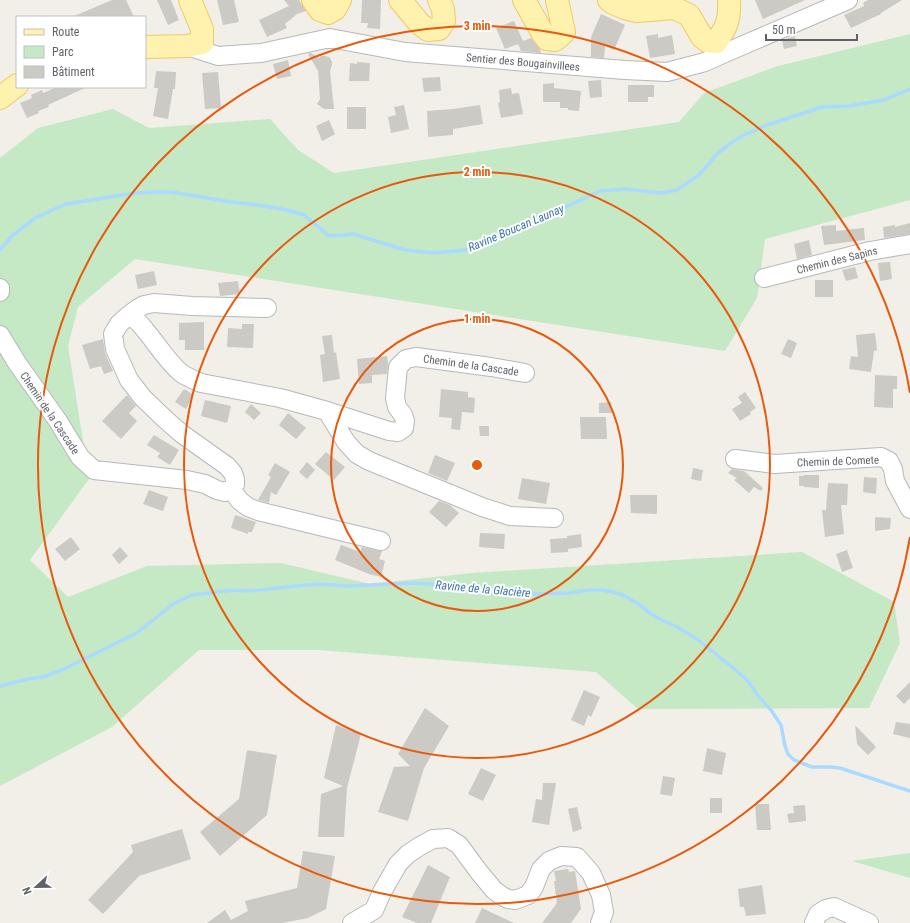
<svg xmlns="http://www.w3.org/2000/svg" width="910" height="923" font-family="'Roboto Condensed',sans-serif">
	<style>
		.green { fill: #c5e8c5 }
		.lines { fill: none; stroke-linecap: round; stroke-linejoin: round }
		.stream { stroke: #aadaff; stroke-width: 3.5 }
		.building { fill: #cccac5 }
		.minor-casing { stroke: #b5b8bc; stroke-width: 20 }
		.major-casing { stroke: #f2c960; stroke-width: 24 }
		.minor { stroke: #fff; stroke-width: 18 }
		.major { stroke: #fff2af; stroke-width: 22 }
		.ring { fill: none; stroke: #e8590c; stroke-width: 2 }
		.labels { text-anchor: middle; stroke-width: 4; stroke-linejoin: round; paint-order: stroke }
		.street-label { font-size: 11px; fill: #5f6368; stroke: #fff }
		.water-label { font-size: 12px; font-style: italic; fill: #4174aa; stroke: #fff }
		.centre { fill: #e8590c; stroke: #fff; stroke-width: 2 }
		.ring-label { font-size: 12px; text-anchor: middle; font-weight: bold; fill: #e8590c; stroke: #fff; stroke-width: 4; stroke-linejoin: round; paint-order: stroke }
	</style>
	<rect width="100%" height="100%" fill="#f1efe8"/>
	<path class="green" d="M 910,34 L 910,200 L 765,239 L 757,298 L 725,351 L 135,259 L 78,307 L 68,346 L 89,479 L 30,560 L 68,597 L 147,566 L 281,563 L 370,584 L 472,573 L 802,552 L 894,602 L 900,643 L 869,708 L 638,709 L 596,672 L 319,650 L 199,650 L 112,727 L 0,786 L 0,158 L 38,128 L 113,109 L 149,128 L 270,119 L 298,150 L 334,173 L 679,122 L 704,93 L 778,66 Z
		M 910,853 L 910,878 L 852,861 Z"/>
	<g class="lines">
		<path class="stream" d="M 0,250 L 12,236 L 35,218 L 66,204 L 129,194 L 150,192 L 171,192 L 225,201 L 264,206 L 287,210 L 304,215 L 329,236 L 353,234 L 405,250 L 434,253 L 465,250 L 529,224 L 600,191 L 626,189 L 662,193 L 677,190 L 699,175 L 718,153 L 731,143 L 744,135 L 767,125 L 822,107 L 849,106 L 884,100 L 910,89
			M 0,686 L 28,679 L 43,677 L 62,670 L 137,633 L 173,604 L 192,595 L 233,590 L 246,591 L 261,590 L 286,587 L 319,584 L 347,586 L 414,583 L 485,588 L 518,593 L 538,594 L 569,593 L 589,590 L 602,590 L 613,592 L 623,595 L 637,603 L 651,614 L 660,619 L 679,628 L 697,639 L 738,672 L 747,680 L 759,697 L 771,710 L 781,725 L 785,746 L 788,754 L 794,760 L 812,767 L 830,767 L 840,768 L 910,791"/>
	</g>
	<path class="building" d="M 112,0 L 126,0 L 134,17 L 72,17 Z
		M 157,0 L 171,0 L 179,20 L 168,25 Z
		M 217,0 L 234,0 L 239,22 L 223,25 Z
		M 284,0 L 299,0 L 306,11 L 297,14 L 285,24 L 287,28 L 267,37 L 259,20 L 289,6 Z
		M 362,0 L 381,0 L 380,29 L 367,28 L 368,23 L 361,23 Z
		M 755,0 L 805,0 L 763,19 Z
		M 868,0 L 902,0 L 881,13 L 881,14 L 851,28 L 844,15 L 864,6 L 863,3 Z
		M 601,14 L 625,25 L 614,50 L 605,46 L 604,58 L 591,57 L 591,37 Z
		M 514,21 L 523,41 L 531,38 L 540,49 L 541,53 L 521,51 L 518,44 L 505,49 L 496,28 Z
		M 658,34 L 658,38 L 672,35 L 675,54 L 650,58 L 646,36 Z
		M 795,36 L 797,46 L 784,49 L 782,40 Z
		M 311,53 L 319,58 L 321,56 L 326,56 L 330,58 L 332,62 L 332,65 L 330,71 L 334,109 L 324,109 L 317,104 L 320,99 L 318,71 L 308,54 Z
		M 288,60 L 291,76 L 277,79 L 273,64 Z
		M 357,62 L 370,63 L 369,81 L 349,81 L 350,63 L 357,64 Z
		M 156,71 L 176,72 L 175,89 L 173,89 L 168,119 L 153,116 L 158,88 L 154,88 Z
		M 218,72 L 221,108 L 205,109 L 202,73 Z
		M 440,77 L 441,91 L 424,92 L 422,78 Z
		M 601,80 L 602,97 L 590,98 L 588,81 Z
		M 554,83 L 554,88 L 581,91 L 579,111 L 568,110 L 568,108 L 560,108 L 560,102 L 543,102 L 543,84 Z
		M 628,85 L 654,85 L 654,97 L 648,97 L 648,102 L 628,102 Z
		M 57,87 L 87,87 L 48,105 L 49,107 L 38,111 L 39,113 L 27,118 L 20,103 L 32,98 L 31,95 L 42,90 L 43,93 Z
		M 511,88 L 512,94 L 519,93 L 523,114 L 501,118 L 498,103 L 500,102 L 499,90 Z
		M 404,105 L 409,129 L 391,133 L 388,117 L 396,115 L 394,107 Z
		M 480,105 L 483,124 L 453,129 L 453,135 L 428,137 L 427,111 L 453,109 Z
		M 347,107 L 366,107 L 366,129 L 347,129 Z
		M 329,120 L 335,134 L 322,141 L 316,126 Z
		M 910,223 L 910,234 L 884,238 L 883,227 L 895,225 L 895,227 Z
		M 836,225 L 836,231 L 864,228 L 865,240 L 824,245 L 821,226 Z
		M 809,240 L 812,255 L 797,259 L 794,244 Z
		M 890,262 L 892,279 L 880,281 L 878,263 Z
		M 855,267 L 858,278 L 846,281 L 842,270 Z
		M 154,271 L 157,285 L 138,289 L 135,275 Z
		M 815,280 L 833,280 L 833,297 L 815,297 Z
		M 238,281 L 240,294 L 220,296 L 218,283 Z
		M 204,322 L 204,350 L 185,350 L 185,340 L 179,340 L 179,323 Z
		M 242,324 L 254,324 L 253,348 L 227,347 L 228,328 L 242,329 Z
		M 875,333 L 877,350 L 874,351 L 871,372 L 849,369 L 851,356 L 858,357 L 856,335 Z
		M 332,335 L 334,353 L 336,352 L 340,379 L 323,382 L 320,355 L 325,354 L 322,336 Z
		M 103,339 L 105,353 L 113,371 L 104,374 L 101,366 L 90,369 L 82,345 Z
		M 788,339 L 797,343 L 791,358 L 781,354 Z
		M 387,356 L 388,364 L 387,374 L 372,375 L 372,383 L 359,384 L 357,359 Z
		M 875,375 L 897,376 L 897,389 L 893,389 L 893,408 L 874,407 Z
		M 184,389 L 194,395 L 186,409 L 175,402 Z
		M 441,389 L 468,392 L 468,397 L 475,398 L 474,413 L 462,412 L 460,430 L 451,429 L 452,418 L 439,417 Z
		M 745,392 L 756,408 L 750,412 L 751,414 L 740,421 L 732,409 L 742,403 L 738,397 Z
		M 127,395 L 136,406 L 129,413 L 137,421 L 121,439 L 102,421 Z
		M 205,400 L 231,406 L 227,423 L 201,416 Z
		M 611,402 L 612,413 L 599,413 L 599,403 Z
		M 251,404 L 261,413 L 254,420 L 245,412 Z
		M 288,413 L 306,428 L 296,439 L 279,425 Z
		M 580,417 L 606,417 L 607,439 L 581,439 Z
		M 479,426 L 489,426 L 489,436 L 480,436 Z
		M 154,435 L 179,450 L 170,465 L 157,457 L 160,453 L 147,445 Z
		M 326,452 L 345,467 L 334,480 L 315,464 Z
		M 435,455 L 455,463 L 447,481 L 428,473 Z
		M 307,462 L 315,470 L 307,479 L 299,472 Z
		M 275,463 L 290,472 L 276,495 L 271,492 L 269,503 L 258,500 L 271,477 L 268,475 Z
		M 693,468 L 703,470 L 701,481 L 691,479 Z
		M 732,469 L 744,471 L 763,488 L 761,491 L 754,487 L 749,493 L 734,480 L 737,478 L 728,473 Z
		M 804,475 L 819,475 L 819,488 L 804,487 L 804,486 L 799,486 L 799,476 L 804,476 Z
		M 864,477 L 877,478 L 876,494 L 863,492 Z
		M 522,478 L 550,483 L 546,504 L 518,499 Z
		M 828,483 L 848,484 L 847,505 L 841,505 L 844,534 L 825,537 L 822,510 L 826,510 Z
		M 149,490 L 168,497 L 163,511 L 143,504 Z
		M 630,495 L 657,495 L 657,514 L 631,513 Z
		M 439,501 L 450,505 L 459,513 L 446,527 L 429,512 Z
		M 235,515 L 256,522 L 252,532 L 248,532 L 248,534 L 231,528 Z
		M 875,517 L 891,518 L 890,529 L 875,531 Z
		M 480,533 L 505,534 L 504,549 L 479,547 Z
		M 581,534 L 582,547 L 568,549 L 568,552 L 551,553 L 550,539 L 567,538 L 567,536 Z
		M 71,537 L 80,549 L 65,561 L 55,549 Z
		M 341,545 L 360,552 L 362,547 L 379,551 L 382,551 L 379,559 L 385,561 L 381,577 L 369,574 L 335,560 Z
		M 120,547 L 128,556 L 119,564 L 112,555 Z
		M 847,550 L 853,568 L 842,572 L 836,554 Z
		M 910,682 L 910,698 L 904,704 L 896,696 Z
		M 584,690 L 600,697 L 591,717 L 588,715 L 584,726 L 571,720 Z
		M 425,708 L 449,726 L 424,768 L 408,821 L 378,812 L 394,767 L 410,766 L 398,754 Z
		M 896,722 L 910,724 L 910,738 L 893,734 Z
		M 336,725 L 361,734 L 347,788 L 344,837 L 318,837 L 321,794 L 343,786 L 324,778 Z
		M 855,725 L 876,747 L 868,755 L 857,744 Z
		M 707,748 L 726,753 L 722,775 L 703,771 Z
		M 247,750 L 277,755 L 267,815 L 220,856 L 200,832 L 239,799 Z
		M 481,768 L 496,775 L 483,801 L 468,794 Z
		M 663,776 L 675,778 L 672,796 L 660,794 Z
		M 543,783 L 556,783 L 549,825 L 532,822 L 536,799 L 542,800 Z
		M 710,798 L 722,798 L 722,813 L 710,813 Z
		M 755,804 L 769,804 L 771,830 L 757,830 Z
		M 805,805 L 806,821 L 789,823 L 787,814 L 794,813 L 793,806 Z
		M 577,807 L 582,829 L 573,832 L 568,809 Z
		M 182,829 L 191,859 L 139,876 L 103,914 L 88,900 L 133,852 L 131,845 Z
		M 303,851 L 335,856 L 326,909 L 308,918 L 282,923 L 207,923 L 225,910 L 231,920 L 248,911 L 245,901 L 297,888 Z
		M 428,865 L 450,877 L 431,923 L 417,923 L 402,917 Z
		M 568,869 L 569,872 L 575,871 L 581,909 L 571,923 L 542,923 L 557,903 L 554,881 L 556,881 L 554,871 Z
		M 762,885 L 766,914 L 746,916 L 744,907 L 740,907 L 738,889 Z
		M 482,908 L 514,923 L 475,923 Z"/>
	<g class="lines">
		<defs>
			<path id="minor" d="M 187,46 L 218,56 L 261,53 L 330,38 L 405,52 L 625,70 L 667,72 L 705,62 L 725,53 L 848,0
				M 764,278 L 870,251 L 910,244
				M 0,288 L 0,292
				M 129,315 L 137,309 L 144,305 L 154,303 L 192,306 L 267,308
				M 0,335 L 17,363 L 58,421 L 80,457 L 94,470 L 187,480 L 205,484 L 217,490 L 225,492 L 231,489 L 235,485 L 235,479 L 233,473 L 227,466 L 182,434 L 166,420 L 143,398 L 129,380 L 115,349 L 113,334 L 119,324 L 129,315 C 135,319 141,324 145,330 C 157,344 167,361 181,373 C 187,377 194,380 201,383 L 280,398 L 327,411 L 389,431 L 398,432 L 404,428 L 405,421 L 403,415 L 397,407 L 395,398 L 398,367 L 406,359 L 416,357 L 491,367 L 525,373
				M 327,411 L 346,442 L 357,454 L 369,461 L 453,495 L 482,507 L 510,516 L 554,518
				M 735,459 L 775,464 L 881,457 L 889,461 L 893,469 L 895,481 L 910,509
				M 231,489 L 240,501 L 248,507 L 258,511 L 381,541
				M 352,923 L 374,910 L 382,892 L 398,864 L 408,854 L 420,846 L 433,839 L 448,838 L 459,845 L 479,872 L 494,890 L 502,896 L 508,899 L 515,900 L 528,895 L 534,887 L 541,869 L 549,861 L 561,856 L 577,857 L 591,873 L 601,895 L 604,912 L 600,923
				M 814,923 L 818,914 L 826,909 L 834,907 L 869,923"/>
			<path id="major" d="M 313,0 L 320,10 L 328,13 L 335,9 L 340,0
				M 400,0 L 420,24 L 428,30 L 439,29 L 444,21 L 443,9 L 439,0
				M 524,0 L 542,32 L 547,39 L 555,40 L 559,37 L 564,32 L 557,0
				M 609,0 L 613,3 L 625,8 L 637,11 L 674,8 L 689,15 L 702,37 L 707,41 L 716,42 C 727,27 730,19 729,0
				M 145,47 L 187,46 L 202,43 L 202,29 L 190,0
				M 0,98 L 17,85"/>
		</defs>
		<use href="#minor" class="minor-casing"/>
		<use href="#major" class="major-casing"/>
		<use href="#minor" class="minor"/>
		<use href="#major" class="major"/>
	</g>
	<g class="ring">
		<circle cx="477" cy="465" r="146"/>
		<circle cx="477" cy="465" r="293"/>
		<path d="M910 537A439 439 0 1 1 910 393"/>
	</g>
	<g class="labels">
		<g class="street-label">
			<text transform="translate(523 62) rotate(5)" y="4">Sentier des Bougainvillees</text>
			<text transform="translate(837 260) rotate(-14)" y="4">Chemin des Sapins</text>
			<text transform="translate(471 365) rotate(8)" y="4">Chemin de la Cascade</text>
			<text transform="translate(50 413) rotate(56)" y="4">Chemin de la Cascade</text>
			<text transform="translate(838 461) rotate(-2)" y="4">Chemin de Comete</text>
		</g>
		<g class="water-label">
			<text transform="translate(516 228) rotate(-23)" y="4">Ravine Boucan Launay</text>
			<text transform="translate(483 589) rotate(5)" y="4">Ravine de la Glacière</text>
		</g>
	</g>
	<circle cx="477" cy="465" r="6" class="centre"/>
	<g class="ring-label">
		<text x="477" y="30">3 min</text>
		<text x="477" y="176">2 min</text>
		<text x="477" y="323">1 min</text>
	</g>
	<rect x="16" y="16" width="130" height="72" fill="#ffffff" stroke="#bfc1c3"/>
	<rect x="24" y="29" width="20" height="6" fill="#fff2af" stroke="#bfc1c3"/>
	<text x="52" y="36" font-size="12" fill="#5f6368">Route</text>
	<rect x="24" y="46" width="20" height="12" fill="#c5e8c5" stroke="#bfc1c3"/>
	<text x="52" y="56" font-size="12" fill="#5f6368">Parc</text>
	<rect x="24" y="66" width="20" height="12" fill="#cccac5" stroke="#bfc1c3"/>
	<text x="52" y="76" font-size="12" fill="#5f6368">Bâtiment</text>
	<g transform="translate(36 887) rotate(248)" stroke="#ffffff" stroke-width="3" paint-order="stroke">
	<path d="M0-3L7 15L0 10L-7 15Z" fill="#5f6368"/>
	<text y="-6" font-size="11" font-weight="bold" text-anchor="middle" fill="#5f6368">N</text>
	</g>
	<path d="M766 34v6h91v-6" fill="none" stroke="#5f6368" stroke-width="2"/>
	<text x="772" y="34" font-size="12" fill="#5f6368" stroke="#ffffff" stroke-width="3" paint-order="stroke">50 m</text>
</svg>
